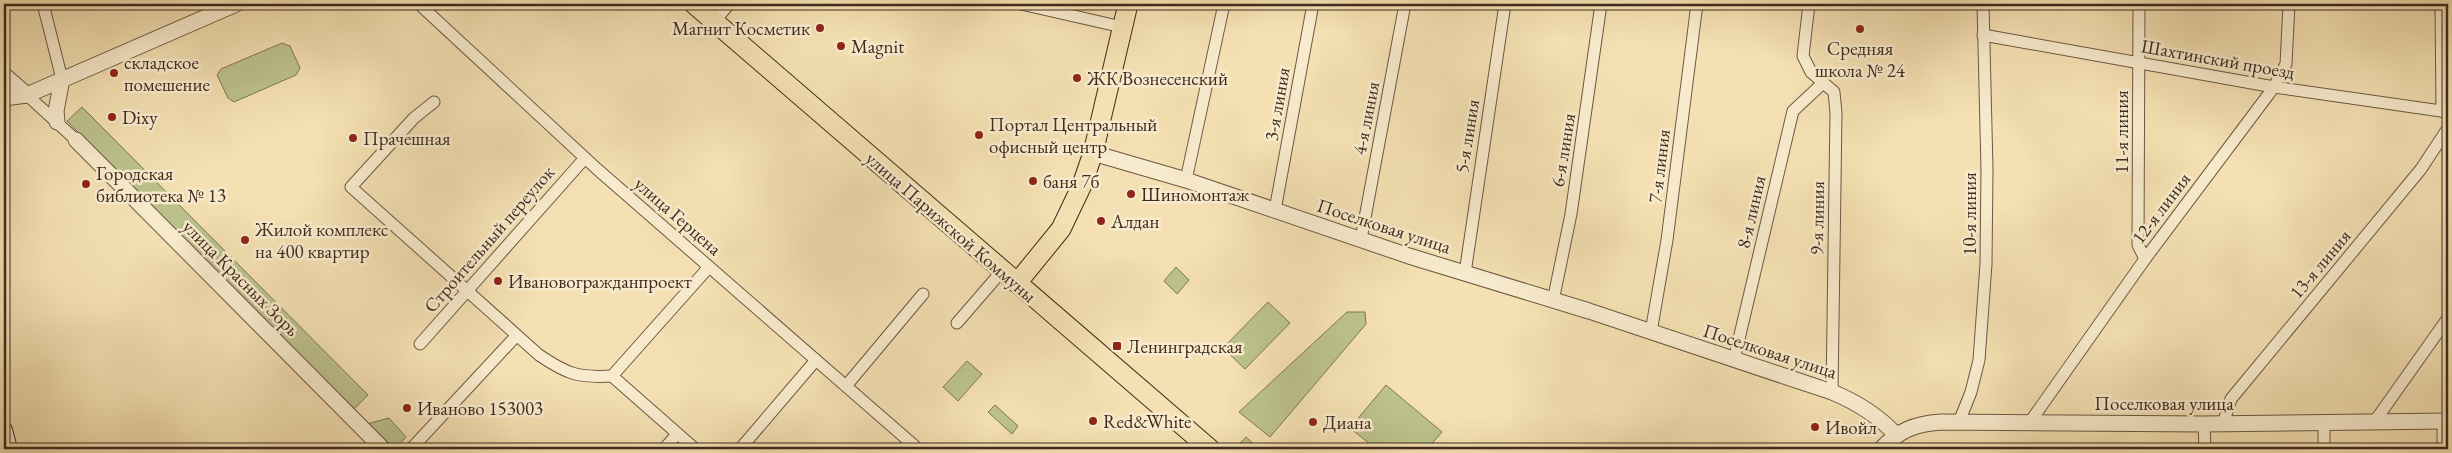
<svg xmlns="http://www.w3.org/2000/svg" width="2452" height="453" font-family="'EB Garamond',serif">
  <rect width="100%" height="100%" fill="#f4e0b2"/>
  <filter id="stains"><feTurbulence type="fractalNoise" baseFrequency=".004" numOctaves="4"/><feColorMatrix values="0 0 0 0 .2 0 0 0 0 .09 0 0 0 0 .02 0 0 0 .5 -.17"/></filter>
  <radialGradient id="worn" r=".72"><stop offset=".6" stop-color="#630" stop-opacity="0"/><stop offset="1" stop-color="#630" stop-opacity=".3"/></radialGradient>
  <g fill="#bcc28c" stroke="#7e7655">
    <polygon points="282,43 290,46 300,68 296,75 234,102 228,98 217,75 221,69"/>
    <polygon points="82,107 368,395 354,409 67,121"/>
    <polygon points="1176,267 1189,280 1177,294 1164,281"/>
    <polygon points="1268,302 1290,323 1245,369 1223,348"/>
    <polygon points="1347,312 1365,312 1366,324 1270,437 1239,412"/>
    <polygon points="967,361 982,374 958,401 943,387"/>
    <polygon points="1386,385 1442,432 1427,449 1376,449 1350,428"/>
    <polygon points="995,405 1018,426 1012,434 988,412"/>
    <polygon points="389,418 406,437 395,449 390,449 367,424"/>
    <polygon points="1246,437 1259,449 1235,449"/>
  </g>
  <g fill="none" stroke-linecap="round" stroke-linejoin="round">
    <g stroke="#6c5843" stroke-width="13">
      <g id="minor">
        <polyline points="43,4 62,79"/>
        <polyline points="419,4 597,169 918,449"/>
        <polyline points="1021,4 1122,27"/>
        <polyline points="1809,4 1803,56 1811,72 1834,92 1836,113 1832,392"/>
        <polyline points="2139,4 2138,245 2145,259"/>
        <polyline points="2441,4 2442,111"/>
        <polyline points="714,22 729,4"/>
        <polyline points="1983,35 2274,87 2448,112"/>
        <polyline points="27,95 76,140"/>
        <path d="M434,102L414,118L351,187L539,355C567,374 578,378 612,376L695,449"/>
        <polyline points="1186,180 1224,4"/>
        <polyline points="1275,210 1313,4"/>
        <polyline points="1361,239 1405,4"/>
        <polyline points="1465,273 1505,4"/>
        <polyline points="1553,301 1571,214 1601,4"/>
        <polyline points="957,323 1002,271"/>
        <polyline points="1651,332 1667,240 1697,4"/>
        <polyline points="420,344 585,158"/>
        <polyline points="1734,360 1793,111 1823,83"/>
        <polyline points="612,376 709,267"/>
        <polyline points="846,386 923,294"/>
        <polyline points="2324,421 2324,449"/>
        <polyline points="2375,421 2448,318"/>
        <polyline points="1959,422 1971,392 1979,360 1986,264 1987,170 1983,4"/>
        <polyline points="2030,422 2145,259 2274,87 2286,64 2289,4"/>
        <polyline points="2204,424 2205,449"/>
        <polyline points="2223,424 2231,399 2421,169 2448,128"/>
        <polyline points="411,449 516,336"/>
        <polyline points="664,449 677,434"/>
        <polyline points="740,449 816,360"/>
        <polyline points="2443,449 2443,421"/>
      </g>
    </g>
    <g stroke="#6c5843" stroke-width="17">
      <g id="tertiary">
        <polyline points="4,75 27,95"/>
        <polyline points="4,98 27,95 236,4"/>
        <polyline points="57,122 56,111 62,79"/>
        <polyline points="76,140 383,449"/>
        <path d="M1093,153L1186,180L1409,256L1589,311L1832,392C1856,402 1878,415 1896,435"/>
        <path d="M1881,449C1900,430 1914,424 1941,422L2204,424L2448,421"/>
      </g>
    </g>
    <g stroke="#3f2b1e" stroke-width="18">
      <polyline id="secondary" points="4,430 9,449"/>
    </g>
    <g stroke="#3f2b1e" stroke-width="21">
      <g id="primary">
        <polyline points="694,4 1210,449"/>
        <polyline points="1017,283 1061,229 1082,185 1093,153 1128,4"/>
      </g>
    </g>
    <use href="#minor" stroke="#f8ebcd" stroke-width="11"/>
    <use href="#tertiary" stroke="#f8ebcd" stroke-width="15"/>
    <use href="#secondary" stroke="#f8ebcd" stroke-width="16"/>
    <use href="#primary" stroke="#f4e0b2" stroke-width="19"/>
  </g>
  <g fill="#8f2418" stroke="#f8ebcd" stroke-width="2">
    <circle cx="820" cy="28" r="5"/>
    <circle cx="1860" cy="29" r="5"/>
    <circle cx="841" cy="46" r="5"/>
    <circle cx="114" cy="73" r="5"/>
    <circle cx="1077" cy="78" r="5"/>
    <circle cx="112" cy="117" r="5"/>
    <circle cx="979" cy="135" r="5"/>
    <circle cx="353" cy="138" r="5"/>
    <circle cx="1033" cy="181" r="5"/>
    <circle cx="86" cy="184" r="5"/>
    <circle cx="1131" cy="194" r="5"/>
    <circle cx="1101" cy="221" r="5"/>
    <circle cx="245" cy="240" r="5"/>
    <circle cx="498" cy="281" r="5"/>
    <rect x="1112" y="341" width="10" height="10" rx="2.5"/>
    <circle cx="407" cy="408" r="5"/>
    <circle cx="1093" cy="421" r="5"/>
    <circle cx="1313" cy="422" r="5"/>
    <circle cx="1815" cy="427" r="5"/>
  </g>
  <g text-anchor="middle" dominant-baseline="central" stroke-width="5" stroke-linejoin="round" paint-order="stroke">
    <g font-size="19" fill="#3f2b1e" stroke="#f8ebcd" text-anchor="start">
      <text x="810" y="28" text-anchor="end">Магнит Косметик</text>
      <text x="851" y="46">Magnit</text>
      <text x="1860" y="48" text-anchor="middle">Средняя<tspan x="1860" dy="22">школа № 24</tspan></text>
      <text x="124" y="62">складское<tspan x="124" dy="22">помешение</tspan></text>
      <text x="1087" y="78">ЖК Вознесенский</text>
      <text x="122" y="117">Dixy</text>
      <text x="989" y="124">Портал Центральный<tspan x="989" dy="22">офисный центр</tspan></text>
      <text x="363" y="138">Прачешная</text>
      <text x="96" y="173">Городская<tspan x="96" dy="22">библиотека № 13</tspan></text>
      <text x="1043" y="181">баня 7б</text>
      <text x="1141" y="194">Шиномонтаж</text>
      <text x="1111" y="221">Алдан</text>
      <text x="255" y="229">Жилой комплекс<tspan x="255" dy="22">на 400 квартир</tspan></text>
      <text x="508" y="281">Ивановогражданпроект</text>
      <text x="1127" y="346">Ленинградская</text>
      <text x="417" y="408">Иваново 153003</text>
      <text x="1103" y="421">Red&amp;White</text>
      <text x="1323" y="422">Диана</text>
      <text x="1825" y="427">Ивойл</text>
    </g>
    <g font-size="19" fill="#3f2b1e" stroke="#f8ebcd">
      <text transform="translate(2218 59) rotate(10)">Шахтинский проезд</text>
      <text transform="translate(1277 104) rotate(-80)">3-я линия</text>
      <text transform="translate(1366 118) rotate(-79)">4-я линия</text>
      <text transform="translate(2121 132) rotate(-90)">11-я линия</text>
      <text transform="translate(1467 136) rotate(-81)">5-я линия</text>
      <text transform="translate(1563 150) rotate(-81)">6-я линия</text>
      <text transform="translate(1659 166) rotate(-83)">7-я линия</text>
      <text transform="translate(2161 208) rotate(-53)">12-я линия</text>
      <text transform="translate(1751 212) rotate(-77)">8-я линия</text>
      <text transform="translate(1969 214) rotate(-90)">10-я линия</text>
      <text transform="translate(678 216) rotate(41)">улица Герцена</text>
      <text transform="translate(1817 218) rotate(-89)">9-я линия</text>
      <text transform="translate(1384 226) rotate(18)">Поселковая улица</text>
      <text transform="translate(951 227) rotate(41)">улица Парижской Коммуны</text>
      <text transform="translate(489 239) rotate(-49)">Строительный переулок</text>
      <text transform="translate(2320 264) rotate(-50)">13-я линия</text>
      <text transform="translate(241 278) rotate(45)">улица Красных Зорь</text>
      <text transform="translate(1770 351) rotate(18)">Поселковая улица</text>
      <text x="2164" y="403">Поселковая улица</text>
    </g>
  </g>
  <rect width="2452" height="453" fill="none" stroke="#f4e0b2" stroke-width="20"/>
  <rect x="5" y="5" width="2442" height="443" fill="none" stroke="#3f2b1e" stroke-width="2.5"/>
  <rect x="10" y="10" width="2432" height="433" fill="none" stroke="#3f2b1e"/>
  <rect width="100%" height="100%" filter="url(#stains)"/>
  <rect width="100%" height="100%" fill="url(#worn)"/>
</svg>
